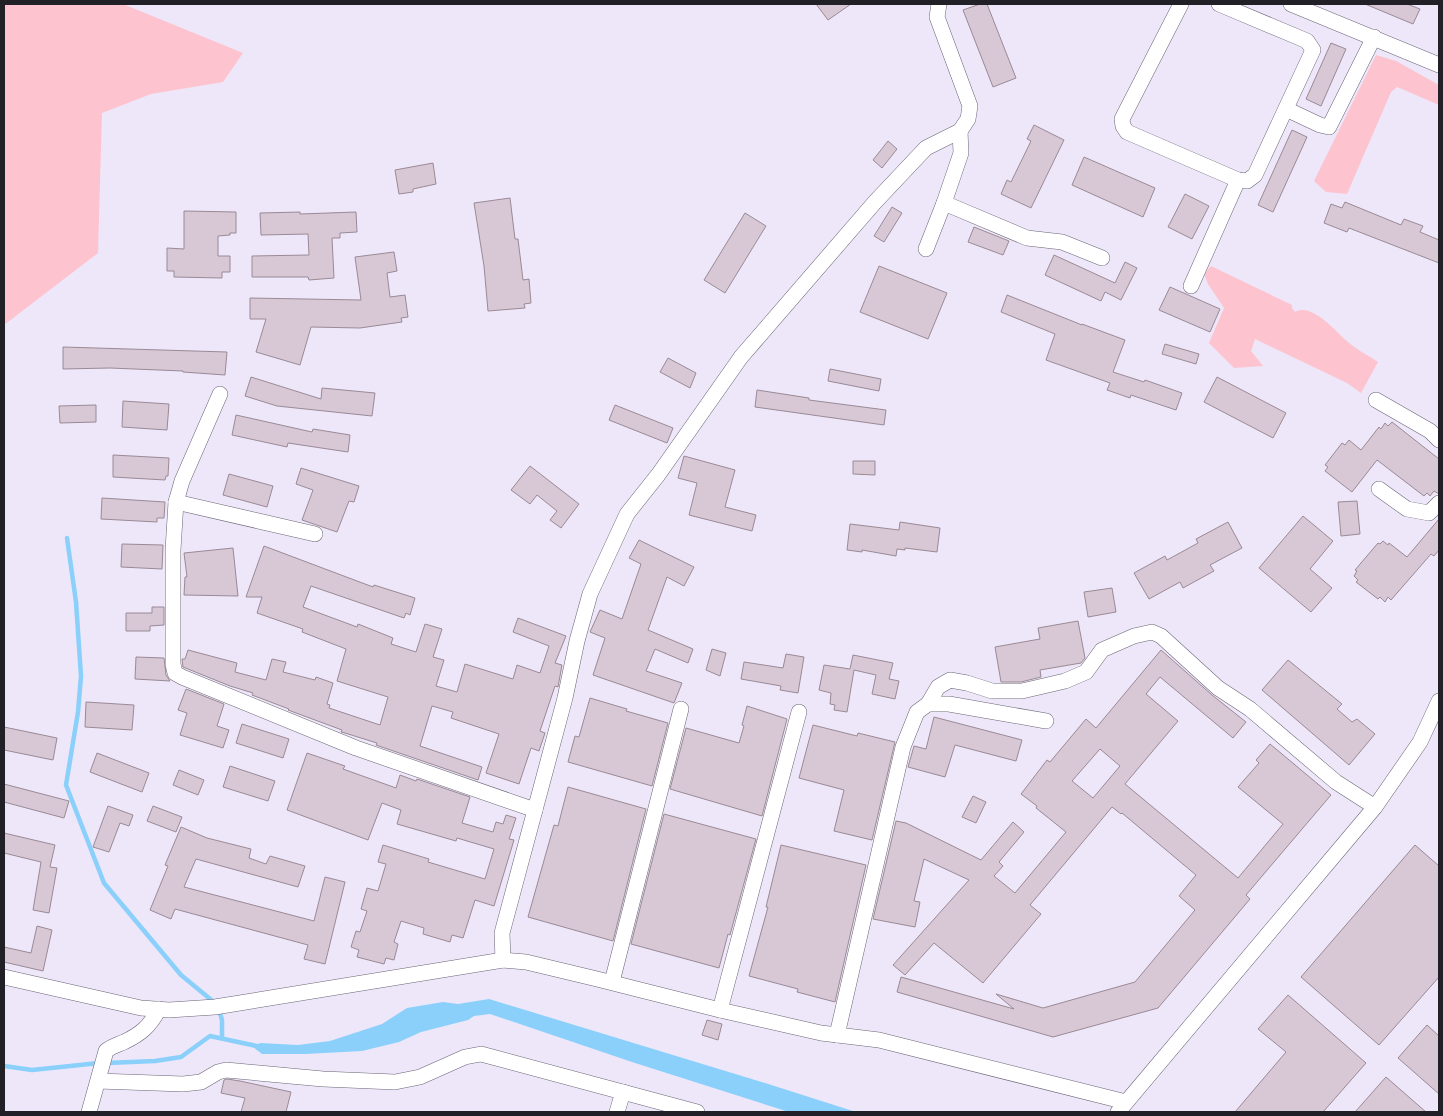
<svg xmlns="http://www.w3.org/2000/svg" width="1443" height="1116" font-family="Barlow,sans-serif">
  <rect width="100%" height="100%" fill="#ede7f9"/>
  <g fill="#fdc4d0">
    <polygon points="4,4 123,4 243,53 223,82 151,94 102,113 98,253 4,325"/>
    <polygon points="1376,55 1396,61 1439,85 1439,105 1397,87 1391,92 1347,194 1326,192 1314,181"/>
    <path d="M1211,266L1292,305V308L1295,312C1312,302 1336,332 1348,342C1357,350 1368,355 1378,362L1361,393L1347,383L1255,339L1251,351L1263,366L1234,368L1209,343L1224,308L1208,284L1204,274Z"/>
  </g>
  <polygon fill="#8ad0fb" points="489,999 765,1083 856,1112 789,1112 632,1062 490,1014 474,1016 468,1020 421,1032 399,1042 362,1051 306,1054 262,1054 253,1047 260,1043 298,1045 330,1041 382,1024 407,1008 443,1002 458,1004"/>
  <g fill="none" stroke-linecap="round" stroke-linejoin="round">
    <g stroke="#8ad0fb" stroke-width="4.5">
      <polyline points="67,538 76,602 81,676 78,712 66,785 104,883 181,975 215,1003"/>
      <polyline points="219,1010 222,1020 222,1038"/>
      <polyline points="107,1063 155,1061 181,1057 210,1036 261,1047"/>
      <polyline points="4,1066 32,1070 99,1063"/>
    </g>
  </g>
  <g fill="#d8c7d4" stroke="#9a8a96" fill-rule="evenodd">
    <polygon points="816,4 851,4 828,20"/>
    <polygon points="980,4 987,4 1016,78 993,87 963,10"/>
    <polygon points="1365,4 1407,4 1420,9 1413,24"/>
    <polygon points="1331,43 1346,49 1321,106 1306,99"/>
    <polygon points="1034,125 1064,140 1031,208 1001,194 1007,180 1011,182 1031,141 1027,139"/>
    <polygon points="1292,130 1307,137 1273,212 1258,205"/>
    <polygon points="888,141 897,149 882,168 873,160"/>
    <polygon points="1084,157 1155,188 1143,217 1072,185"/>
    <polygon points="433,163 436,184 413,189 413,192 399,194 395,170"/>
    <polygon points="1185,194 1209,206 1192,239 1168,227"/>
    <polygon points="510,198 515,239 518,239 523,280 529,279 531,303 524,304 525,308 488,311 484,266 474,203"/>
    <polygon points="1345,202 1401,225 1404,219 1423,226 1420,232 1439,240 1439,263 1349,228 1347,232 1324,223 1331,204 1342,208"/>
    <polygon points="892,207 902,213 884,242 874,236"/>
    <polygon points="184,211 236,212 236,233 230,233 230,235 218,236 218,256 230,256 230,272 222,272 222,278 174,277 174,271 167,271 167,248 184,249"/>
    <polygon points="300,212 300,214 356,212 357,232 340,233 340,238 332,238 334,278 309,280 308,277 252,277 252,256 309,255 308,234 261,235 260,213"/>
    <polygon points="745,213 766,226 725,293 704,280"/>
    <polygon points="974,227 1009,241 1003,255 968,242"/>
    <polygon points="394,252 397,271 387,273 390,297 405,295 408,317 401,318 402,322 360,328 311,327 300,365 256,352 266,319 250,319 250,298 361,300 355,257"/>
    <polygon points="1054,255 1115,283 1125,262 1137,268 1121,300 1105,292 1101,301 1045,275"/>
    <polygon points="879,266 947,293 928,339 860,312"/>
    <polygon points="1170,287 1220,309 1210,332 1159,310"/>
    <polygon points="1007,295 1082,325 1082,324 1125,340 1113,372 1144,382 1145,380 1182,393 1176,410 1131,395 1130,398 1107,390 1110,383 1046,360 1055,334 1001,312"/>
    <polygon points="1165,344 1199,354 1196,364 1162,354"/>
    <polygon points="63,347 227,352 225,375 183,372 183,371 110,368 63,369"/>
    <polygon points="668,358 696,373 690,388 660,372"/>
    <polygon points="830,369 881,379 879,391 828,381"/>
    <polygon points="251,377 321,399 322,388 375,393 372,416 277,406 245,396"/>
    <polygon points="1217,377 1286,413 1273,438 1204,402"/>
    <polygon points="757,390 809,398 809,400 886,410 884,425 755,407"/>
    <polygon points="123,401 169,404 167,430 122,427"/>
    <polygon points="96,405 96,422 60,423 59,406"/>
    <polygon points="615,405 673,428 667,443 609,420"/>
    <polygon points="236,415 312,432 313,429 350,435 348,452 288,443 287,447 232,435"/>
    <polygon points="1392,422 1439,459 1439,494 1434,491 1430,496 1427,493 1424,496 1377,460 1352,492 1325,471 1328,467 1325,465 1342,443 1345,445 1349,440 1361,450 1379,427 1381,429 1385,423 1388,426"/>
    <polygon points="113,455 169,458 168,476 166,476 165,480 113,477"/>
    <polygon points="684,456 735,470 725,507 756,515 752,531 689,515 697,483 678,478"/>
    <polygon points="853,461 875,461 875,475 853,474"/>
    <polygon points="530,466 579,504 561,528 550,520 557,511 537,495 530,504 511,490"/>
    <polygon points="301,468 359,486 354,502 349,501 337,532 302,520 313,490 296,484"/>
    <polygon points="229,474 273,486 267,507 223,495"/>
    <polygon points="102,498 165,502 164,518 157,518 157,522 101,519"/>
    <polygon points="1357,501 1360,534 1341,536 1338,502"/>
    <polygon points="1303,516 1333,541 1310,569 1332,588 1311,612 1259,568"/>
    <polygon points="1439,519 1439,550 1434,556 1431,554 1391,600 1388,597 1385,602 1380,597 1378,599 1356,582 1358,580 1354,576 1357,571 1355,570 1378,543 1380,544 1383,541 1388,545 1389,543 1407,557"/>
    <polygon points="900,522 940,528 937,552 905,548 905,550 897,549 896,556 862,550 862,552 847,550 850,524 899,530"/>
    <polygon points="1228,522 1242,548 1210,565 1214,571 1183,588 1180,582 1149,599 1134,573 1165,556 1167,560 1198,543 1196,539"/>
    <polygon points="639,540 694,567 684,586 667,577 648,630 693,649 688,663 655,649 646,671 682,683 674,703 593,675 605,638 590,632 600,610 622,619 641,564 629,558"/>
    <polygon points="122,544 163,545 162,569 121,567"/>
    <polygon points="264,546 373,587 374,585 415,598 410,615 406,613 404,618 311,586 303,607 357,627 358,624 393,638 391,644 416,652 425,624 442,629 433,657 444,660 436,686 457,692 465,664 513,679 517,665 540,673 549,646 513,632 518,618 566,636 555,663 562,665 558,687 555,686 540,731 545,733 539,751 531,748 519,784 486,773 499,734 451,718 453,712 432,706 420,746 482,767 478,780 376,745 377,743 345,733 341,732 342,730 288,710 289,709 252,695 253,693 230,686 183,667 182,659 185,659 188,650 237,663 235,672 266,680 272,659 286,662 283,672 315,680 316,677 333,683 327,704 330,705 329,708 380,725 388,697 337,681 346,649 302,632 303,629 257,613 262,597 246,597"/>
    <polygon points="233,548 238,596 184,595 185,577 187,577 184,553"/>
    <polygon points="1112,588 1116,612 1088,617 1084,592"/>
    <polygon points="152,607 164,607 164,625 150,626 150,631 126,631 126,613 152,613"/>
    <polygon points="1078,621 1085,658 1081,663 1040,670 1041,677 1021,682 1001,682 995,647 1040,639 1038,628"/>
    <polygon points="712,649 726,653 720,676 706,670"/>
    <path d="M1161,650L1212,695L1246,722L1233,738L1160,677L1146,694L1178,721L1125,784L1238,878L1283,824L1238,787L1259,763L1256,760L1270,744L1331,795L1246,895L1250,899L1158,1008L1053,1037L897,992L901,977L1014,1009L996,994L1043,1008L1135,982L1195,910L1179,896L1196,875L1122,813L1121,814L1112,807L1030,905L1041,914L983,983L934,943L905,975L893,965L969,880L924,859L914,901L920,902L915,927L873,919L896,821L906,823L981,860L1013,822L1024,832L999,862L1003,866L994,876L1015,893L1066,832L1036,808L1037,806L1021,794L1047,760L1050,762L1086,719L1096,728ZM1100,749L1120,766L1093,798L1072,781Z"/>
    <polygon points="786,654 804,657 798,693 780,690 781,686 741,679 744,662 783,668"/>
    <polygon points="853,655 893,663 889,679 899,681 895,699 872,694 876,675 854,670 847,712 834,710 835,705 830,704 831,693 819,690 824,665 850,669"/>
    <polygon points="136,657 164,658 166,675 170,681 135,679"/>
    <polygon points="1288,660 1342,704 1337,709 1352,722 1357,719 1375,734 1349,765 1262,690"/>
    <polygon points="186,689 224,704 217,726 229,730 223,748 180,735 187,713 178,710"/>
    <polygon points="590,698 627,709 626,711 668,723 652,786 568,762 575,736 579,737"/>
    <polygon points="86,702 134,705 132,730 85,727"/>
    <polygon points="747,706 787,719 762,816 670,789 686,728 739,743 744,726 742,725"/>
    <polygon points="934,717 1022,740 1016,761 955,745 945,777 908,767 914,746 926,749"/>
    <polygon points="242,724 289,739 283,758 236,743"/>
    <polygon points="813,725 857,736 858,733 895,742 872,840 834,831 844,790 799,778"/>
    <polygon points="4,727 57,738 53,760 4,750"/>
    <polygon points="97,753 149,773 142,792 90,772"/>
    <polygon points="307,753 345,766 343,769 396,788 400,775 416,781 417,779 470,797 462,823 493,832 496,822 503,824 506,815 516,818 509,839 514,840 494,906 475,900 463,938 452,935 450,942 423,934 424,928 401,921 394,942 398,944 394,960 386,958 384,964 357,957 359,950 351,947 356,931 360,932 367,911 361,909 367,888 378,891 386,864 378,862 383,845 429,859 428,862 485,879 494,849 457,838 456,841 397,824 401,810 382,803 368,840 287,810"/>
    <polygon points="230,766 275,781 268,801 223,787"/>
    <polygon points="179,770 204,780 198,795 173,785"/>
    <polygon points="4,784 69,801 64,818 4,802"/>
    <polygon points="568,787 646,809 613,941 528,917 554,825 558,826"/>
    <polygon points="973,796 986,802 976,823 962,817"/>
    <polygon points="108,806 133,815 129,826 120,823 109,852 93,847"/>
    <polygon points="153,806 182,817 176,832 147,821"/>
    <polygon points="664,814 756,839 730,935 728,934 719,968 631,944"/>
    <polygon points="181,827 207,838 251,849 249,858 266,864 270,856 305,866 298,887 196,859 184,887 314,921 325,877 345,882 325,964 304,959 308,945 175,909 171,919 150,910 168,866 165,865"/>
    <polygon points="4,833 55,845 50,867 57,868 49,913 33,910 41,862 4,853"/>
    <polygon points="781,845 866,865 835,1002 797,992 798,989 749,976 768,907 766,907"/>
    <polygon points="1415,845 1439,866 1439,977 1379,1045 1301,977"/>
    <polygon points="37,926 52,930 43,971 4,962 4,947 31,953"/>
    <polygon points="1288,995 1366,1063 1323,1112 1235,1112 1286,1052 1258,1029"/>
    <polygon points="707,1020 722,1024 718,1040 702,1035"/>
    <polygon points="1427,1025 1439,1036 1439,1094 1398,1058"/>
    <polygon points="1386,1077 1426,1112 1355,1112"/>
    <polygon points="227,1079 240,1081 291,1092 286,1112 241,1112 245,1098 221,1093 224,1080"/>
  </g>
  <g fill="none" stroke-linecap="round" stroke-linejoin="round">
    <g stroke="#6a6575" stroke-width="16">
      <g id="minor">
        <polyline points="1181,4 1122,119 1123,126 1127,132 1238,180 1247,181 1255,175 1313,50 1307,41 1219,4"/>
        <polyline points="1291,4 1439,65"/>
        <polyline points="1286,109 1320,125 1329,127 1374,37"/>
        <polyline points="960,131 961,153 944,203 1027,238 1062,242 1102,258"/>
        <polyline points="926,249 944,203"/>
        <polyline points="1191,286 1238,180"/>
        <polyline points="220,394 182,481 176,502 173,550 173,664 175,673 182,677 356,748 535,810"/>
        <polyline points="1376,400 1430,431 1439,440"/>
        <polyline points="1379,489 1407,509 1429,513 1439,503"/>
        <polyline points="176,502 315,534"/>
        <polyline points="928,704 938,687 950,680 967,683 992,691 1022,691 1065,681 1086,672 1102,650 1134,636 1152,632 1161,636 1218,688 1250,709 1336,782 1375,807"/>
        <polyline points="503,960 502,933 565,698 577,641 590,594 627,514 658,475 741,357 875,202 926,148 960,131 968,119 970,106 937,17 939,4"/>
        <polyline points="4,977 141,1008 169,1010 215,1007 503,960 526,962 597,979 720,1010 821,1033 879,1040 1126,1102"/>
        <polyline points="612,982 681,709"/>
        <polyline points="720,1010 799,712"/>
        <polyline points="837,1035 903,747 917,712 928,704 949,704 1046,721"/>
        <polyline points="98,1081 183,1084 201,1082 218,1072 226,1070 323,1079 395,1082 420,1077 465,1057 481,1054 697,1112"/>
        <path d="M89,1112L106,1051C112,1046 117,1045 124,1042C141,1034 150,1026 159,1009"/>
        <polyline points="617,1112 623,1092"/>
        <polyline points="1118,1112 1375,807 1420,742 1439,701"/>
      </g>
    </g>
    <use href="#minor" stroke="#fff" stroke-width="15"/>
  </g>
  <rect width="1443" height="1116" fill="none" stroke="#222027" stroke-width="10"/>
</svg>
